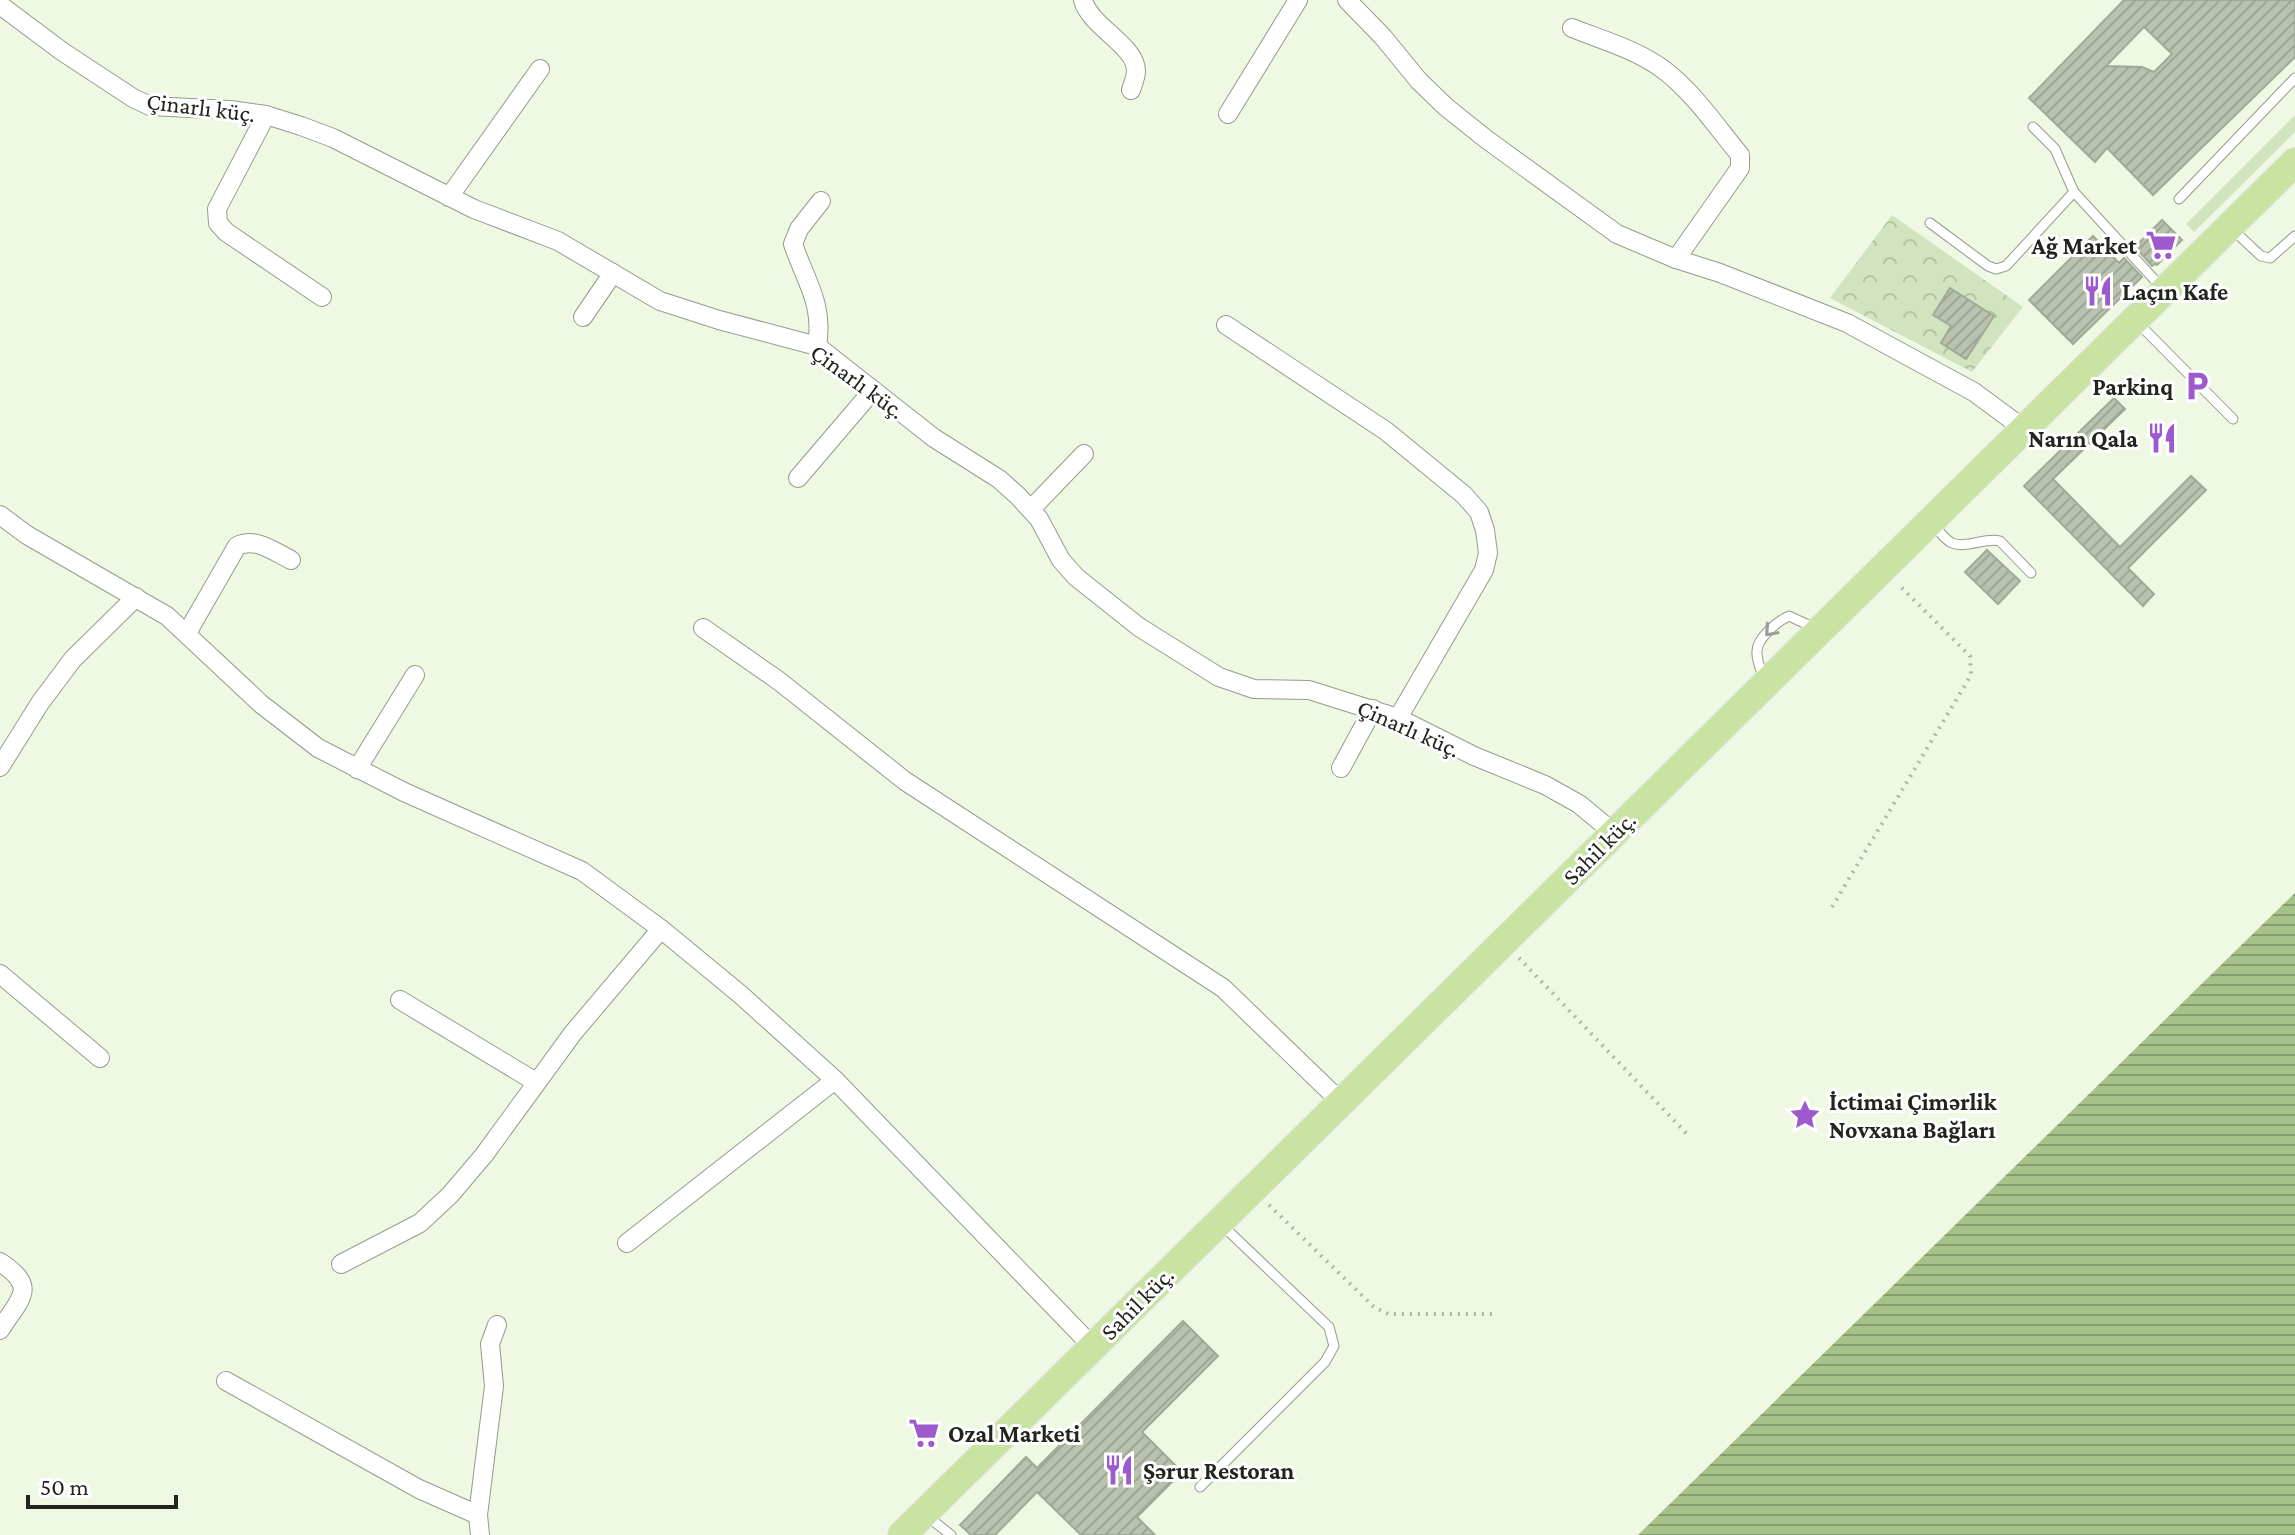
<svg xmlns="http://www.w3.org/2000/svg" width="2295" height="1535" font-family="'Crimson Pro',serif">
  <defs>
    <pattern id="park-crowns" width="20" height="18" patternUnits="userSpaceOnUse" patternTransform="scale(2)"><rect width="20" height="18" fill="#d2e3c0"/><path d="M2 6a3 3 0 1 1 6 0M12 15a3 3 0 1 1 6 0" fill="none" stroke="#b4c3a5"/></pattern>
    <pattern id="water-rules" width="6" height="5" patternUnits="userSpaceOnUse" patternTransform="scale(2)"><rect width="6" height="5" fill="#a7c289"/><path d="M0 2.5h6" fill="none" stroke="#889d6f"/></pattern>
    <pattern id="building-hatch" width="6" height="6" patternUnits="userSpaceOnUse" patternTransform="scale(2)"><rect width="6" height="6" fill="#b8c2ae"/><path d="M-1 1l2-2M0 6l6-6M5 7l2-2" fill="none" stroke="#9ea795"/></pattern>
  </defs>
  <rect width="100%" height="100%" fill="#eef8e3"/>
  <polygon fill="#d2e3c0" points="2295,115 2295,132 2194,232 2186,224"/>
  <polygon fill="url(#park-crowns)" points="1892,215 2023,307 1972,372 1830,298"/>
  <polygon fill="url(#water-rules)" points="2295,893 2295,1535 1638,1535 2267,920"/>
  <g fill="url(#building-hatch)" stroke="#a1aa97" stroke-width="2" fill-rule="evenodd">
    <path d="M2124,0H2295V57L2153,195L2107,148L2095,162L2029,98ZM2144,27L2172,54L2154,72L2142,67L2106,66Z"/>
    <polygon points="2162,220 2182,240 2157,265 2155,264 2152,266 2135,247"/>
    <polygon points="2093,236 2119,263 2124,258 2142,277 2073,344 2029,300"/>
    <polygon points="1950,288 1994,316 1966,359 1941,343 1951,326 1933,315"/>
    <polygon points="2114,398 2125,409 2053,479 2120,547 2191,476 2206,490 2128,568 2154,594 2143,606 2024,486"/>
    <polygon points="1987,550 2020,581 1998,604 1965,572"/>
    <polygon points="1183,1321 1218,1356 1142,1432 1182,1472 1137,1517 1155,1535 1081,1535 1037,1492 995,1535 971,1535 960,1525 1026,1457 1037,1468"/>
  </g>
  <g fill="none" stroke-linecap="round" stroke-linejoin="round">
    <g stroke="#949d8a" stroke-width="11">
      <g id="lane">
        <polyline points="2033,127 2055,149 2074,192"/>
        <polyline points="2179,199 2295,78"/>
        <polyline points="1930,223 1988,266 1996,269 2006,266 2074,192 2162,288"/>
        <polyline points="2232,229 2261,256 2270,258 2295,236"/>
        <polyline points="2137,322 2233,419"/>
        <path d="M1933,524C1938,530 1945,540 1952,543C1967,549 1985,537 2000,541L2031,573"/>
        <path d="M1764,679C1761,670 1756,660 1757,651C1757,638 1778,621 1789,616L1817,629"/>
        <polyline points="1200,1487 1325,1362 1334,1346 1329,1327 1222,1225"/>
        <polyline points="927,1516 951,1535"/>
      </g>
    </g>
    <g stroke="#949d8a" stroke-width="20">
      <g id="street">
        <path d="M1083,0C1090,27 1136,45 1136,71C1136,77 1133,84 1131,90"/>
        <polyline points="1347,0 1383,37 1419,81 1446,107 1486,139 1617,234 1676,259 1720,273 1847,323 1974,392 2024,429"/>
        <polyline points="0,5 63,52 133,98 150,106 230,110 266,115 301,126 333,138 474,209 558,241 660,301 719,320 817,346 934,438 999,479 1018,496 1039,519 1061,560 1076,577 1139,627 1219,677 1254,689 1309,690 1398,718 1474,756 1545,785 1579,804 1614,833"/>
        <path d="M1572,28C1602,40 1638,50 1664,70C1694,93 1716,126 1740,155V168L1676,259"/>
        <polyline points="1228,114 1298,0"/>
        <polyline points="266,115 217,209 218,223 226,232 322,297"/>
        <polyline points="449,197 540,69"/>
        <polyline points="583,317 613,273"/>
        <polyline points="1226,325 1386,431 1464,495 1479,512 1485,530 1488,553 1484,570 1398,718"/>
        <path d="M817,346C824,304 806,282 793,244L799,229L821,201"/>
        <polyline points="798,478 873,390"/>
        <polyline points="1031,509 1084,454"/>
        <polyline points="0,515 27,535 167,616 261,704 318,748 404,792 582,871 661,929 741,995 835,1080 1093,1347"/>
        <polyline points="703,628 779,681 905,781 1223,988 1341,1102"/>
        <path d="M187,633L237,546C256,537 273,551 291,560"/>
        <polyline points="0,767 40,703 73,659 136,597"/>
        <polyline points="1341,768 1373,709"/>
        <polyline points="357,769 415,675"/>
        <polyline points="0,974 100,1058"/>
        <polyline points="400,1000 536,1082"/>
        <polyline points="627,1243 835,1080"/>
        <path d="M0,1262C39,1288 20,1298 0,1330"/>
        <polyline points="341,1264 420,1223 450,1195 484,1155 573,1033 661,929"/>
        <polyline points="226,1381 419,1489 478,1515"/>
        <polyline points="480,1535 478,1515 494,1386 490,1344 497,1325"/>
      </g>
    </g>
    <g stroke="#e4e5e4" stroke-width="30">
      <polyline id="primary" points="902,1535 2295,162"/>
    </g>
    <g stroke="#aeb6a6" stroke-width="4" stroke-dasharray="2 6" stroke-linecap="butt">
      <polyline points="1832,907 1971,675 1970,656 1899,585"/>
      <polyline points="1519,958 1687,1134"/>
      <polyline points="1269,1205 1374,1307 1388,1314 1492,1314"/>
    </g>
    <use href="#lane" stroke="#fff" stroke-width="9"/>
    <use href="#street" stroke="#fff" stroke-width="18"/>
    <use href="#primary" stroke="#c8e3a2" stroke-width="28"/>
  </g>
  <defs><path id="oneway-chevron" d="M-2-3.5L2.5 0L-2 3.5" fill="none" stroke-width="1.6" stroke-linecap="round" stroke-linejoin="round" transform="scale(2)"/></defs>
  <use stroke="#9b9d9a" href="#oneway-chevron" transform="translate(1770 631) rotate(132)"/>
  <defs>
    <g id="supermarket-bare" transform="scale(2.4)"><path d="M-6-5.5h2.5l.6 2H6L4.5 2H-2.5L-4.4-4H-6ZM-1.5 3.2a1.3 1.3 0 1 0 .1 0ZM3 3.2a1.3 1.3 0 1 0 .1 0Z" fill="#9d59ce" stroke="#fff" stroke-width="2.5" paint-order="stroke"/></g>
    <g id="restaurant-bare" transform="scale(2.4)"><path d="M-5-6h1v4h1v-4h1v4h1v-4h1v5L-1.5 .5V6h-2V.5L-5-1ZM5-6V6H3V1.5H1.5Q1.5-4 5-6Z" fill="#9d59ce" stroke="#fff" stroke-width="2.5" paint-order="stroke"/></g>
    <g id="parking-bare" transform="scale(2.4)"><path d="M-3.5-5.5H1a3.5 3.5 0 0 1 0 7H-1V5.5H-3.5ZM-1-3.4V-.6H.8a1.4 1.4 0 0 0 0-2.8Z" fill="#9d59ce" stroke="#fff" stroke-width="2.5" paint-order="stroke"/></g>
    <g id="sight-bare" transform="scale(2.4)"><path d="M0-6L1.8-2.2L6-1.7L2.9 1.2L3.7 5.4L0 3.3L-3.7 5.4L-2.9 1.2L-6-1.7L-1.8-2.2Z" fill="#9d59ce" stroke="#fff" stroke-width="2.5" paint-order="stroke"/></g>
  </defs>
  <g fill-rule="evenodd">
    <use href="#supermarket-bare" x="2161" y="245"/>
    <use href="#restaurant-bare" x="2098" y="291"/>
    <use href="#parking-bare" x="2197" y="386"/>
    <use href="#restaurant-bare" x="2162" y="438"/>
    <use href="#sight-bare" x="1805" y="1115"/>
    <use href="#supermarket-bare" x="924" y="1433"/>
    <use href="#restaurant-bare" x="1119" y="1470"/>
  </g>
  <g text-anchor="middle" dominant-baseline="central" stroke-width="6" stroke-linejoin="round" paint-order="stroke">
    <g font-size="24" fill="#21251e" stroke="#fff">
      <text transform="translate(201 107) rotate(7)">Çinarlı küç.</text>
      <text transform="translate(858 381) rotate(36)">Çinarlı küç.</text>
      <text transform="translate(1409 728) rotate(24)">Çinarlı küç.</text>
      <text transform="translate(1599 848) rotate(-45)">Sahil küç.</text>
      <text transform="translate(1137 1303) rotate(-45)">Sahil küç.</text>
    </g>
    <g font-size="24" font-weight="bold" fill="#21251e" stroke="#fff" text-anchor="start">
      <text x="2137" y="245" text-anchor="end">Ağ Market</text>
      <text x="2122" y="291">Laçın Kafe</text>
      <text x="2173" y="386" text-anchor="end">Parkinq</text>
      <text x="2138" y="438" text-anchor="end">Narın Qala</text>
      <text x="1829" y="1101">İctimai Çimərlik<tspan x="1829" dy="28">Novxana Bağları</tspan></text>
      <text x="948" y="1433">Ozal Marketi</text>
      <text x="1143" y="1470">Şərur Restoran</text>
    </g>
  </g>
  <path d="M28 1495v12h148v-12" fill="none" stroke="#21251e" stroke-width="4"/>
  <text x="40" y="1495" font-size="24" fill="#21251e" stroke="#ffffff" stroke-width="6" paint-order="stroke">50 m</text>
</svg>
